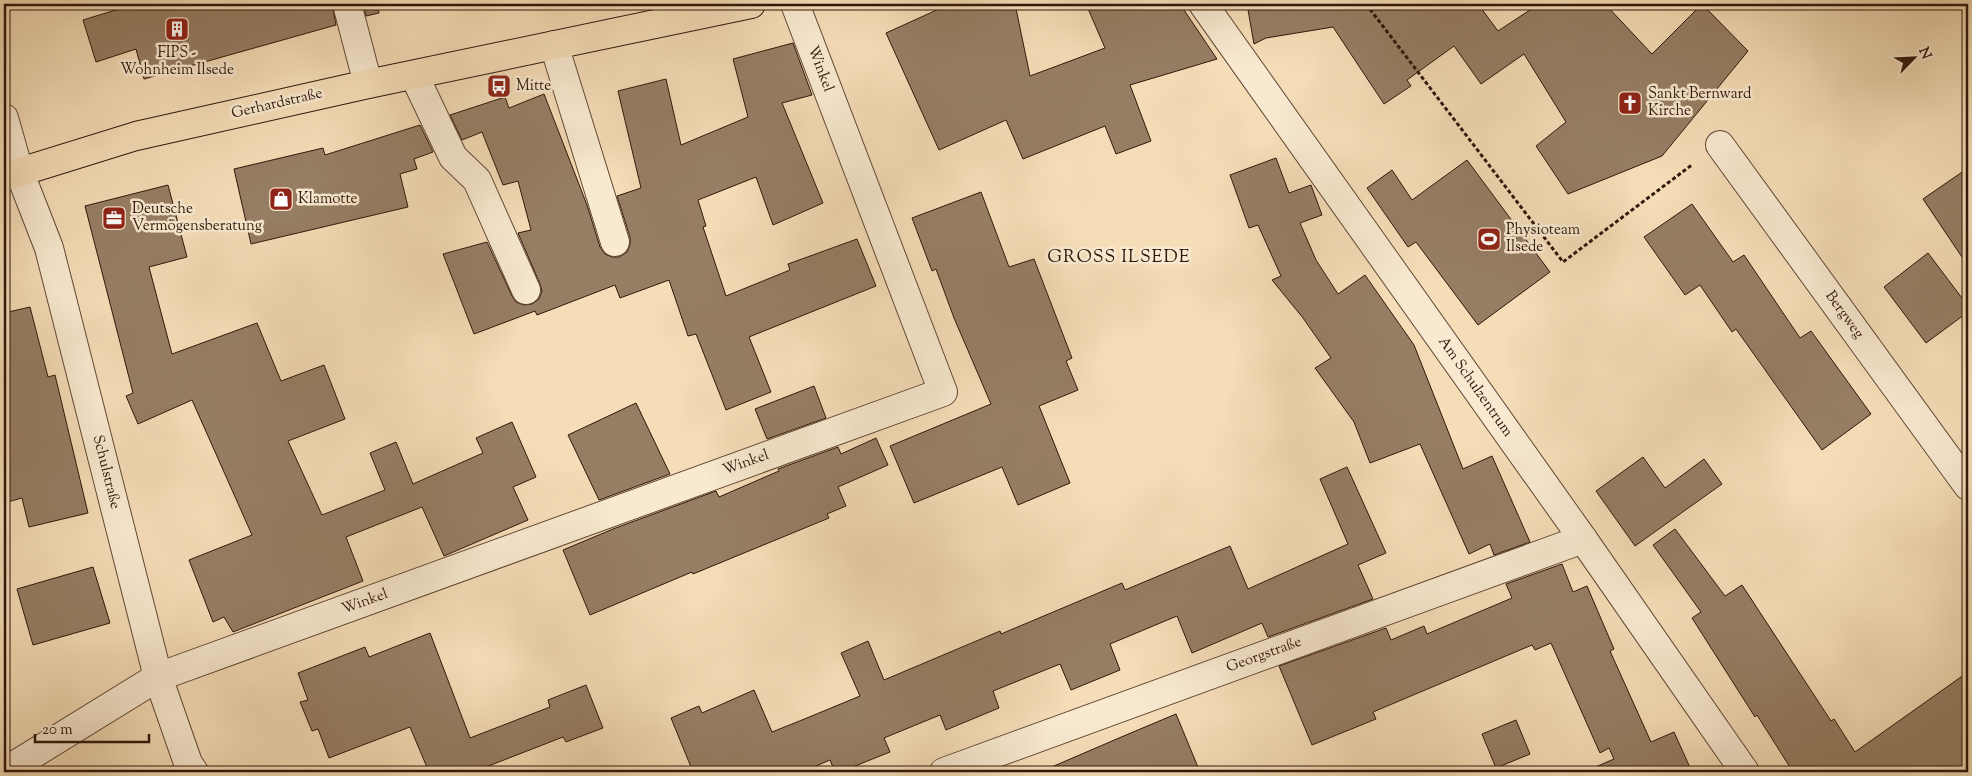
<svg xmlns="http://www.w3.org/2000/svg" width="1972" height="776" font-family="'Sorts Mill Goudy',serif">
  <rect width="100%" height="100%" fill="#f5ddb7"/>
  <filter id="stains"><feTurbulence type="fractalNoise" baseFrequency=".004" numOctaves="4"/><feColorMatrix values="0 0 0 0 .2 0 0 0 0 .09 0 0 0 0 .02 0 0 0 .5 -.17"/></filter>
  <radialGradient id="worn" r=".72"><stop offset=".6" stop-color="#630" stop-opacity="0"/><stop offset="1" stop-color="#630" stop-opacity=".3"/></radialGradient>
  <g fill="#967e64" stroke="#30170b">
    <polygon points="135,4 332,4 336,25 144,79 136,49 96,62 83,20"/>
    <polygon points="363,4 378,4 379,13 366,16"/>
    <polygon points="950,4 1015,4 1030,76 1105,48 1086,4 1180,4 1217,59 1130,85 1151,141 1116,154 1105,126 1023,159 1006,120 939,150 886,33"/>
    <polygon points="1247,4 1478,4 1498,31 1539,4 1605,4 1652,54 1702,4 1748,51 1662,156 1568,194 1536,146 1566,122 1524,54 1481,84 1454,46 1407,80 1411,86 1384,104 1333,27 1266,38 1254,44"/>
    <polygon points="793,43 812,95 782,103 823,203 773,225 756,177 698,200 706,226 703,227 726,296 790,270 788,264 857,239 876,286 749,337 771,392 726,410 696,334 688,336 669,280 620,298 615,285 537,315 535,311 474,334 443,254 487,242 512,296 516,302 524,305 532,304 539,299 542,291 540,284 518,233 531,230 518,181 503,185 482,132 462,140 450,115 505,97 509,108 544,94 587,205 600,247 605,254 612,257 619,257 627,252 630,245 630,237 617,196 641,188 618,91 666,79 681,145 748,117 733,59"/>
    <polygon points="420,125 433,152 414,159 417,169 400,174 408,207 251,244 234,169 323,148 325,155"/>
    <polygon points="1276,158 1289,193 1311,185 1322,215 1300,223 1316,260 1338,294 1365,275 1414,345 1463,469 1492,456 1530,542 1494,555 1490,544 1469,554 1420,444 1370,463 1354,422 1315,368 1331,358 1303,318 1272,280 1281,276 1258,225 1249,228 1230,175"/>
    <polygon points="1467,160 1550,272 1478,325 1416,242 1408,247 1367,188 1392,170 1412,200"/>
    <polygon points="1968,168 1968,266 1923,199"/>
    <polygon points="168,185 187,257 149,267 172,354 257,323 281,381 324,365 345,419 288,441 322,515 385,490 370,453 396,442 413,484 483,453 476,438 512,422 536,477 513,487 528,520 444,556 422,507 346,537 363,581 233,632 224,617 213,622 189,560 252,535 192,400 138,424 126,396 133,393 85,206"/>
    <polygon points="981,192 1009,267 1034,259 1072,358 1066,361 1078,390 1039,406 1070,483 1018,505 1002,467 914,503 890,446 991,404 954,318 936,269 932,271 912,218"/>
    <polygon points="1692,204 1733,262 1744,255 1800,338 1811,331 1871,414 1822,450 1736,329 1732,332 1700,285 1685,295 1644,237"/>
    <polygon points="1928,253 1968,306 1968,312 1926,343 1884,287"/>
    <polygon points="30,307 48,377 55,375 88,513 29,527 22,498 4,503 4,313"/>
    <polygon points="814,386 826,418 767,439 755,409"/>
    <polygon points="636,403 670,474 599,500 568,435"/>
    <polygon points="876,438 888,465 838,487 846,506 827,514 829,518 693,574 692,572 590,615 563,550 613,529 716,491 719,497 779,471 778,469 838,447 841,454"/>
    <polygon points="1643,457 1665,488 1704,459 1722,484 1635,546 1596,491"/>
    <polygon points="1347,467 1386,553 1358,565 1373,599 1268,637 1262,623 1192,653 1177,616 1110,644 1120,670 1071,690 1060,664 993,691 999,708 946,730 940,715 884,738 890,752 840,772 835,772 830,760 802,772 693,772 671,718 699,706 702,713 754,690 772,732 802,720 860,696 841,653 868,641 884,680 1000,631 1001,634 1122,583 1125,590 1230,546 1248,589 1348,544 1320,479"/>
    <polygon points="1675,529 1725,596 1742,585 1831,721 1834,719 1855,752 1968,672 1968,772 1793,772 1757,715 1755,717 1692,618 1701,612 1653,545"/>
    <polygon points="1562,564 1573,592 1587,586 1614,649 1610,651 1651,742 1674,732 1692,772 1584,772 1614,759 1609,748 1600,753 1551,643 1535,650 1532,645 1373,712 1376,719 1312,745 1279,666 1386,628 1391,640 1424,626 1427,634 1512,598 1506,584"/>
    <polygon points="93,567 110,623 33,645 17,589"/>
    <polygon points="430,633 470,738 550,707 548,700 586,685 603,728 566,742 563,737 473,772 429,772 410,727 329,758 318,729 312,731 300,702 308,700 298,673 365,647 369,657"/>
    <polygon points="1176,714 1200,772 1040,772 1126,735"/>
    <polygon points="1516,720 1530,754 1496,768 1482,734"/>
  </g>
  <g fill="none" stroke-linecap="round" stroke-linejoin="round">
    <g stroke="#614836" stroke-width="30">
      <g id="minor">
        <polyline points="347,4 368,84"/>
        <polyline points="1203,4 1583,539 1745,772"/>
        <polyline points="554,45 615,242"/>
        <polyline points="414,75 453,157 477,180 526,290"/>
        <polyline points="4,118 19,171 49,248 158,677 188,763 194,772"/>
        <polyline points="1720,145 1968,486"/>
        <polyline points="4,772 158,677 943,392 795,4"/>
        <polyline points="944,772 1583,539"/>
      </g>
    </g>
    <g stroke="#30170b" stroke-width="30">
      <polyline id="major" points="4,177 136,136 368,84 751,4"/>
    </g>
    <polyline stroke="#30170b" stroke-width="3" stroke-dasharray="4 2.5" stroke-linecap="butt" points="1366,4 1563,262 1693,164"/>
    <use href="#minor" stroke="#f8e9d0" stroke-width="28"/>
    <use href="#major" stroke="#f5ddb7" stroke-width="28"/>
  </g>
  <defs>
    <g id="building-square" transform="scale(1.25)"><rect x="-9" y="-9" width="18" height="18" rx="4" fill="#8f2418" stroke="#f8e9d0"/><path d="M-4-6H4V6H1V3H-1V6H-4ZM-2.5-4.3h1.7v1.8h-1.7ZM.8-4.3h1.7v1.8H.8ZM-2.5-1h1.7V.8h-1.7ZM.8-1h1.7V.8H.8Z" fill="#fff"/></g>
    <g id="bus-square" transform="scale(1.25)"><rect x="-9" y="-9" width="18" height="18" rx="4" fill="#8f2418" stroke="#f8e9d0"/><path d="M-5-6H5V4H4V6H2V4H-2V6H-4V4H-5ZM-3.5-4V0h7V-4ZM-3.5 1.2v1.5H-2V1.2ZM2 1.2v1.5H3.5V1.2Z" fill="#fff"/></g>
    <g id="church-square" transform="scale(1.25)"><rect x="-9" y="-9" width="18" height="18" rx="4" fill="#8f2418" stroke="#f8e9d0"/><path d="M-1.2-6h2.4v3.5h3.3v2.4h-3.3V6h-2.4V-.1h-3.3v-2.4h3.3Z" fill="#fff"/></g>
    <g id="shop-square" transform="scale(1.25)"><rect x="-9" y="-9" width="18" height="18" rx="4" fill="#8f2418" stroke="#f8e9d0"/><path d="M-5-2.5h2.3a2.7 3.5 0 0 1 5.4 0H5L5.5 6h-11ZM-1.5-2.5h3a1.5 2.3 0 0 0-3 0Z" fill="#fff"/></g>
    <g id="office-square" transform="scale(1.25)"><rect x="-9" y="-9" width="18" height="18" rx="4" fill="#8f2418" stroke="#f8e9d0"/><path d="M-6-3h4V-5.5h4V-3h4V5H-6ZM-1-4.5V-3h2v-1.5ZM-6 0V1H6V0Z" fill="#fff"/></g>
    <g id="stadium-square" transform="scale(1.25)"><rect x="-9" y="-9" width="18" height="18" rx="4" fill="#8f2418" stroke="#f8e9d0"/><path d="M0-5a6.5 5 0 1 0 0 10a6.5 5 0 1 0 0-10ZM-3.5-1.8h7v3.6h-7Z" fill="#fff"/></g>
  </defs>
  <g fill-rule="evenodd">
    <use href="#building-square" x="177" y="29"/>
    <use href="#bus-square" x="499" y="86"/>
    <use href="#church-square" x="1630" y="103"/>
    <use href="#shop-square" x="281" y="199"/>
    <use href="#office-square" x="114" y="218"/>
    <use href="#stadium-square" x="1489" y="239"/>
  </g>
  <g text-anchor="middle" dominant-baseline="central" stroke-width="5" stroke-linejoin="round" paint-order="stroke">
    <g font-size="15" fill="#30170b" stroke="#f8e9d0" text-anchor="start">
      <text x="177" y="53" text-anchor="middle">FIPS -<tspan x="177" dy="17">Wohnheim Ilsede</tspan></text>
      <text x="516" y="86">Mitte</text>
      <text x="1648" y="94">Sankt Bernward<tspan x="1648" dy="17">Kirche</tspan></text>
      <text x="298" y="199">Klamotte</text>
      <text x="132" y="209">Deutsche<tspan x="132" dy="17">Vermögensberatung</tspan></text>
      <text x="1506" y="230">Physioteam<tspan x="1506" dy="17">Ilsede</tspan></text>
    </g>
    <g font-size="15" fill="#30170b" stroke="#f8e9d0">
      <text transform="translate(820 69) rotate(69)">Winkel</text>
      <text transform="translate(277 104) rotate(-13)">Gerhardstraße</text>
      <text transform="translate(1844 315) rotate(54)">Bergweg</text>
      <text transform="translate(1475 387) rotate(55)">Am Schulzentrum</text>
      <text transform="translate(746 463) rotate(-20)">Winkel</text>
      <text transform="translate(106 472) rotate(76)">Schulstraße</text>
      <text transform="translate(365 602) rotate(-20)">Winkel</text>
      <text transform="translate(1264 655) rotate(-20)">Georgstraße</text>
    </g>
    <g font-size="18" letter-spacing="1" fill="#30170b" stroke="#f8e9d0">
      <text x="1119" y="258">GROSS ILSEDE</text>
    </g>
  </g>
  <rect width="1972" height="776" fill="none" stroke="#f5ddb7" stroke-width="20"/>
  <rect x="5" y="5" width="1962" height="766" fill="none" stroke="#30170b" stroke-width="2.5"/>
  <rect x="10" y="10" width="1952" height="756" fill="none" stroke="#30170b"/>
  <g transform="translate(1914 58) rotate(66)" stroke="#f8e9d0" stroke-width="4" paint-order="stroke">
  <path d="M0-4L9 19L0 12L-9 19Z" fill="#30170b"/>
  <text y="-8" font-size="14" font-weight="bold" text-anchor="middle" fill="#30170b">N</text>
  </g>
  <path d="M35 734v8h114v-8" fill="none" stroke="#30170b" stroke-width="2.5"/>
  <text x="42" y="734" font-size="15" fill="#30170b" stroke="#f8e9d0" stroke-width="4" paint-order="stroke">20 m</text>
  <rect width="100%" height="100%" filter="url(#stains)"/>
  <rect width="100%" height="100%" fill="url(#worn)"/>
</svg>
